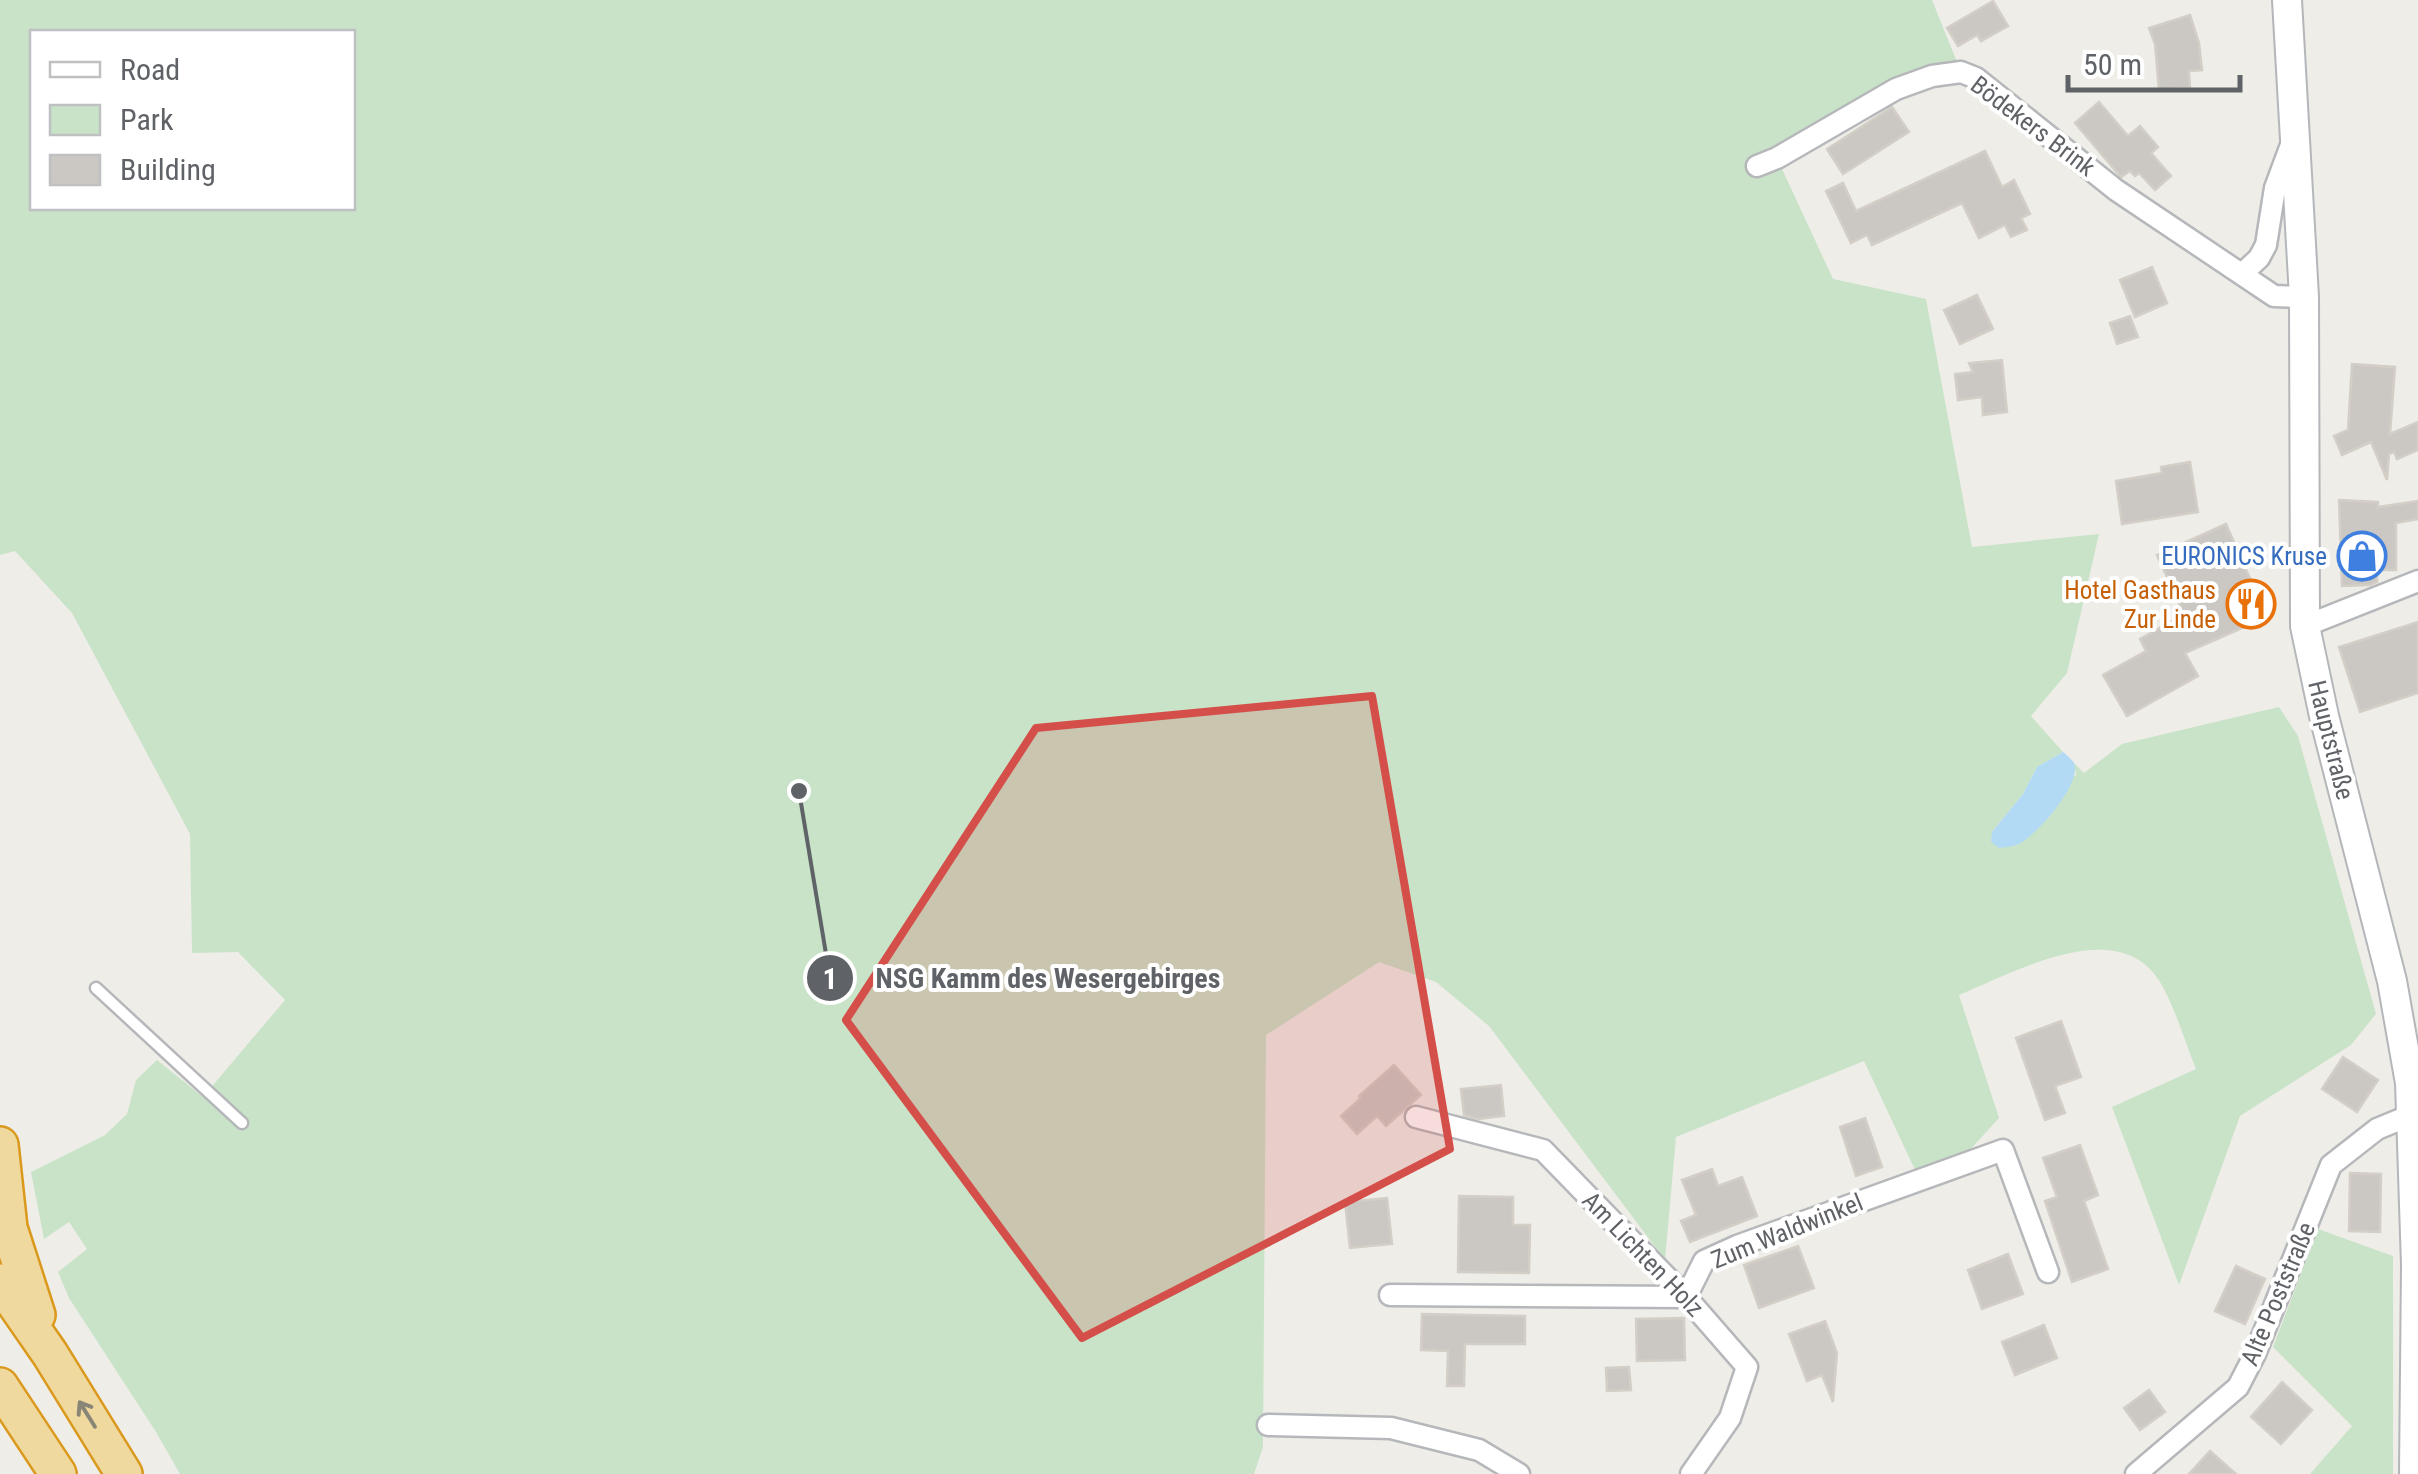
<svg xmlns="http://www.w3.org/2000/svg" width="2418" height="1474" font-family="'Roboto Condensed',sans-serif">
  <rect width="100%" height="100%" fill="#efede8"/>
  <g fill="#c9e3c8" fill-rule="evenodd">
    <path d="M0,0H1932L1961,72L1921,70L1777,158L1833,279L1926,299L1972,547L2099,534L2067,673L2031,716L2063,752L2037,767L2023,794L1992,832L2076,775L2074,763L2084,773L2122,744L2279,707L2298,736L2376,1014L2351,1045L2240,1116L2179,1285L2112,1107L2196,1069C2185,1042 2175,1007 2160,982C2118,913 2013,973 1959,995L1999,1118L1968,1152L1916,1172L1864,1061L1676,1137L1665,1260L1489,1026L1436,982L1379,962L1266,1035L1263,1447L1254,1474H180L156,1432L69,1298L58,1272L87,1249L69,1222L44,1239L31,1172L105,1135L127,1114L136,1080L157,1060L203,1097L285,1000L238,952L192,953L190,834L72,613L15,551L0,555ZM32,32H352V208H32Z"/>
    <polygon points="2318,1229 2393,1256 2393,1474 2310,1474 2352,1426 2273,1347"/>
  </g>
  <path fill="#b2daf5" d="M2063,752C2065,753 2074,762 2074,763C2083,783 2034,839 2016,845C2010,847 2005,847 1999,848L1991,842L1992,832L2023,794L2037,767Z"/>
  <g fill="#cbc8c4" stroke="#d3cfc7" stroke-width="2.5">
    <polygon points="1993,1 2008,26 1981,41 1977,35 1958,46 1947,28"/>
    <polygon points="2190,15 2199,43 2202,70 2189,71 2190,88 2159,90 2155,44 2149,28"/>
    <polygon points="2099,102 2128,136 2140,126 2158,147 2151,153 2171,176 2155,190 2139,173 2135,176 2130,171 2121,177 2075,123"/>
    <polygon points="1892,107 1909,132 1843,174 1827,149"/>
    <polygon points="1985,151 2002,187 2014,180 2030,214 2021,218 2027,230 2011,237 2005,225 1979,238 1962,203 1872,245 1867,235 1851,243 1826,191 1843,183 1856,211"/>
    <polygon points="2152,267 2167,303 2135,317 2120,280"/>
    <polygon points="1977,295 1993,329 1960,344 1944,310"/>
    <polygon points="2130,316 2138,337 2117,344 2110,323"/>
    <polygon points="2002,360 2007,412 1983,415 1982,397 1958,400 1955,374 1973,372 1969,363"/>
    <polygon points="2352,364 2395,367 2390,434 2418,422 2418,450 2397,459 2394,452 2389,454 2387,480 2371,442 2342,455 2334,436 2348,430"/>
    <polygon points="2190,462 2198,512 2122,524 2116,481 2162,473 2161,467"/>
    <polygon points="2339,500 2378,502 2378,507 2418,501 2418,519 2396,523 2396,570 2377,570 2377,582 2370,585 2342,586"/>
    <polygon points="2226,524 2267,617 2185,653 2198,676 2127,716 2103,675 2146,651 2140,639 2184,614 2157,555"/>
    <polygon points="2418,622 2418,693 2360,712 2339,647"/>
    <polygon points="2061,1021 2081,1077 2055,1086 2065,1113 2045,1120 2016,1038"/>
    <polygon points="2343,1057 2378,1080 2357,1112 2322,1089"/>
    <polygon points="1394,1065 1421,1095 1386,1126 1377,1116 1357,1134 1341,1116 1361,1098 1359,1096"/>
    <polygon points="1501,1085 1504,1116 1478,1119 1464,1115 1461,1089"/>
    <polygon points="1865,1118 1882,1167 1856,1176 1840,1127"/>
    <polygon points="2080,1145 2098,1195 2084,1201 2108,1269 2072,1282 2045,1201 2057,1197 2043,1158"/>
    <polygon points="1712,1169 1718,1186 1742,1177 1757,1216 1690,1242 1681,1221 1696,1215 1682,1180"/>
    <polygon points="2350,1173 2381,1174 2380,1232 2349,1231"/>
    <polygon points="1459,1196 1513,1197 1513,1225 1530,1225 1529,1273 1458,1272"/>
    <polygon points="1387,1198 1392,1244 1350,1248 1345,1202"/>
    <polygon points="1798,1246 1814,1288 1759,1308 1744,1265"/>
    <polygon points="2008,1254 2023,1294 1982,1309 1968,1270"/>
    <polygon points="2236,1266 2265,1279 2245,1324 2215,1311"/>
    <polygon points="1422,1314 1525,1316 1525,1344 1465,1344 1464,1386 1447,1386 1448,1351 1421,1350"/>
    <polygon points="1684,1318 1685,1360 1637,1361 1636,1319"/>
    <polygon points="1825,1321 1837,1353 1833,1402 1822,1375 1807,1381 1789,1334"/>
    <polygon points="2044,1325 2057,1358 2015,1375 2002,1342"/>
    <polygon points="1629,1367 1631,1390 1607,1391 1606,1368"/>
    <polygon points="2282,1382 2312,1410 2281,1444 2251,1417"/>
    <polygon points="2149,1390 2165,1412 2140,1430 2124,1408"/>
    <polygon points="2210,1451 2236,1474 2189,1474"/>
  </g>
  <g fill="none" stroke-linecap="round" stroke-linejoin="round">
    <g stroke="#b5b7ba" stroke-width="15">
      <polyline id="lane" points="96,988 242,1123"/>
    </g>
    <g stroke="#b5b7ba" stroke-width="25">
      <g id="street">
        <polyline points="1757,166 1777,158 1896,89 1932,76 1961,72 1976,78 2116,190 2274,296 2304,297"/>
        <polyline points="2242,274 2259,258 2266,245 2275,188 2291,145"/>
        <polyline points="2305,626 2418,581"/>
        <polyline points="1416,1117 1543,1150 1686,1297 1747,1367 1730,1418 1691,1474"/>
        <polyline points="1390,1295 1686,1297"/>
        <polyline points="1686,1297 1704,1261 1737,1246 2003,1150 2048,1272"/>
        <polyline points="1268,1425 1391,1428 1479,1450 1519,1474"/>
        <polyline points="2136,1474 2238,1387 2255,1354 2331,1165 2377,1129 2411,1115"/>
      </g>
    </g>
    <g stroke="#b4b6ba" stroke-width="32">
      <polyline id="secondary" points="2287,0 2304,297 2305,626 2324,716 2392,981 2410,1083 2416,1265 2414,1474"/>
    </g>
    <g stroke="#da991d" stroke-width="40">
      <g id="highway">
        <polyline points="0,1145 9,1228 37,1315"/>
        <polyline points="0,1282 50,1354 124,1474"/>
        <polyline points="0,1386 58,1474"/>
      </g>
    </g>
    <use href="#lane" stroke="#fff" stroke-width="10"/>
    <use href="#street" stroke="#fff" stroke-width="20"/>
    <use href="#secondary" stroke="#fff" stroke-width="28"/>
    <use href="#highway" stroke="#f0d99e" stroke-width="35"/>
  </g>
  <defs><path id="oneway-shaft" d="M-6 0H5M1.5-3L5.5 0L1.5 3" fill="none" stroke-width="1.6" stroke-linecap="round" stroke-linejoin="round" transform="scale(2.5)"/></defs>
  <use stroke="#8a8677" href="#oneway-shaft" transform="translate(87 1414) rotate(-122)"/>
  <path fill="#d44f49" fill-opacity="0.2" stroke="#d44f49" stroke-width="8" stroke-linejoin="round" d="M1372,696L1450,1149L1082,1338L846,1020L1036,728Z"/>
  <defs>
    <g id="shop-ring" transform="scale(2.5)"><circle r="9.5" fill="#fff" stroke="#3f7fe0" stroke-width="1.5"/><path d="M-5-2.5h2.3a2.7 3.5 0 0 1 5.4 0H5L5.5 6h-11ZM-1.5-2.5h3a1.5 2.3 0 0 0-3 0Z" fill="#3f7fe0"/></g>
    <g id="restaurant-ring" transform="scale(2.5)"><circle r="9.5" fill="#fff" stroke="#e8710a" stroke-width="1.5"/><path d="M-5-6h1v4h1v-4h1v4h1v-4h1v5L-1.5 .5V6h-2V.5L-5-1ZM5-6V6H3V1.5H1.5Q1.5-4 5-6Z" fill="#e8710a"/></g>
  </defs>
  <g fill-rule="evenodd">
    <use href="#shop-ring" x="2362" y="556"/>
    <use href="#restaurant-ring" x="2251" y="604"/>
  </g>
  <g text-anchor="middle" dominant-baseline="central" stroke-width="8" stroke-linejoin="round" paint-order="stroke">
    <g font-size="25" fill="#5f6266" stroke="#fff">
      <text transform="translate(2033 126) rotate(37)">Bödekers Brink</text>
      <text transform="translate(2331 740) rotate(76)">Hauptstraße</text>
      <text transform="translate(1787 1231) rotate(-22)">Zum Waldwinkel</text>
      <text transform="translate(1643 1254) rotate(46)">Am Lichten Holz</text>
      <text transform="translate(2278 1294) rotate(-67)">Alte Poststraße</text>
    </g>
    <g font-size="25" fill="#366cbe" stroke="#fff" text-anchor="end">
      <text x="2327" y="556">EURONICS Kruse</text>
    </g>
    <g font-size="25" fill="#c56008" stroke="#fff" text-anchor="end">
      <text x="2216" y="590">Hotel Gasthaus<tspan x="2216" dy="29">Zur Linde</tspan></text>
    </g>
  </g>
  <path fill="none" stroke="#5f6266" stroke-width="4" d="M799 791L830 978"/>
  <g fill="#5f6266" stroke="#fff" stroke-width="4">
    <circle cx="799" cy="791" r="10"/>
    <circle cx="830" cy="978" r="25"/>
  </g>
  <g font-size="30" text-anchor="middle" font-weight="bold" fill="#fff">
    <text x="830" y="989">1</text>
  </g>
  <g font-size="28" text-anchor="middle" font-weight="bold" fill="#5f6266" stroke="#fff" stroke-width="8" stroke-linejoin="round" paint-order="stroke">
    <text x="1048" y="988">NSG Kamm des Wesergebirges</text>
  </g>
  <rect x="30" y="30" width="325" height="180" fill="#ffffff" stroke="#bfc0c2" stroke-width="2.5"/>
  <rect x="50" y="62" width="50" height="15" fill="#ffffff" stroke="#bfc0c2" stroke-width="2.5"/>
  <text x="120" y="80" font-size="30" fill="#5f6266">Road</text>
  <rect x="50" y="105" width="50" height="30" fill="#c9e3c8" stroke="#bfc0c2" stroke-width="2.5"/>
  <text x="120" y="130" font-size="30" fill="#5f6266">Park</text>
  <rect x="50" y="155" width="50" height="30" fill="#cbc8c4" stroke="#bfc0c2" stroke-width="2.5"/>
  <text x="120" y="180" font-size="30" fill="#5f6266">Building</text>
  <path d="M2068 75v15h172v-15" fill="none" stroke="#5f6266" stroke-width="5"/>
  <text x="2083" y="75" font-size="30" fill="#5f6266" stroke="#ffffff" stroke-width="8" paint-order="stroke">50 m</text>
</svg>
